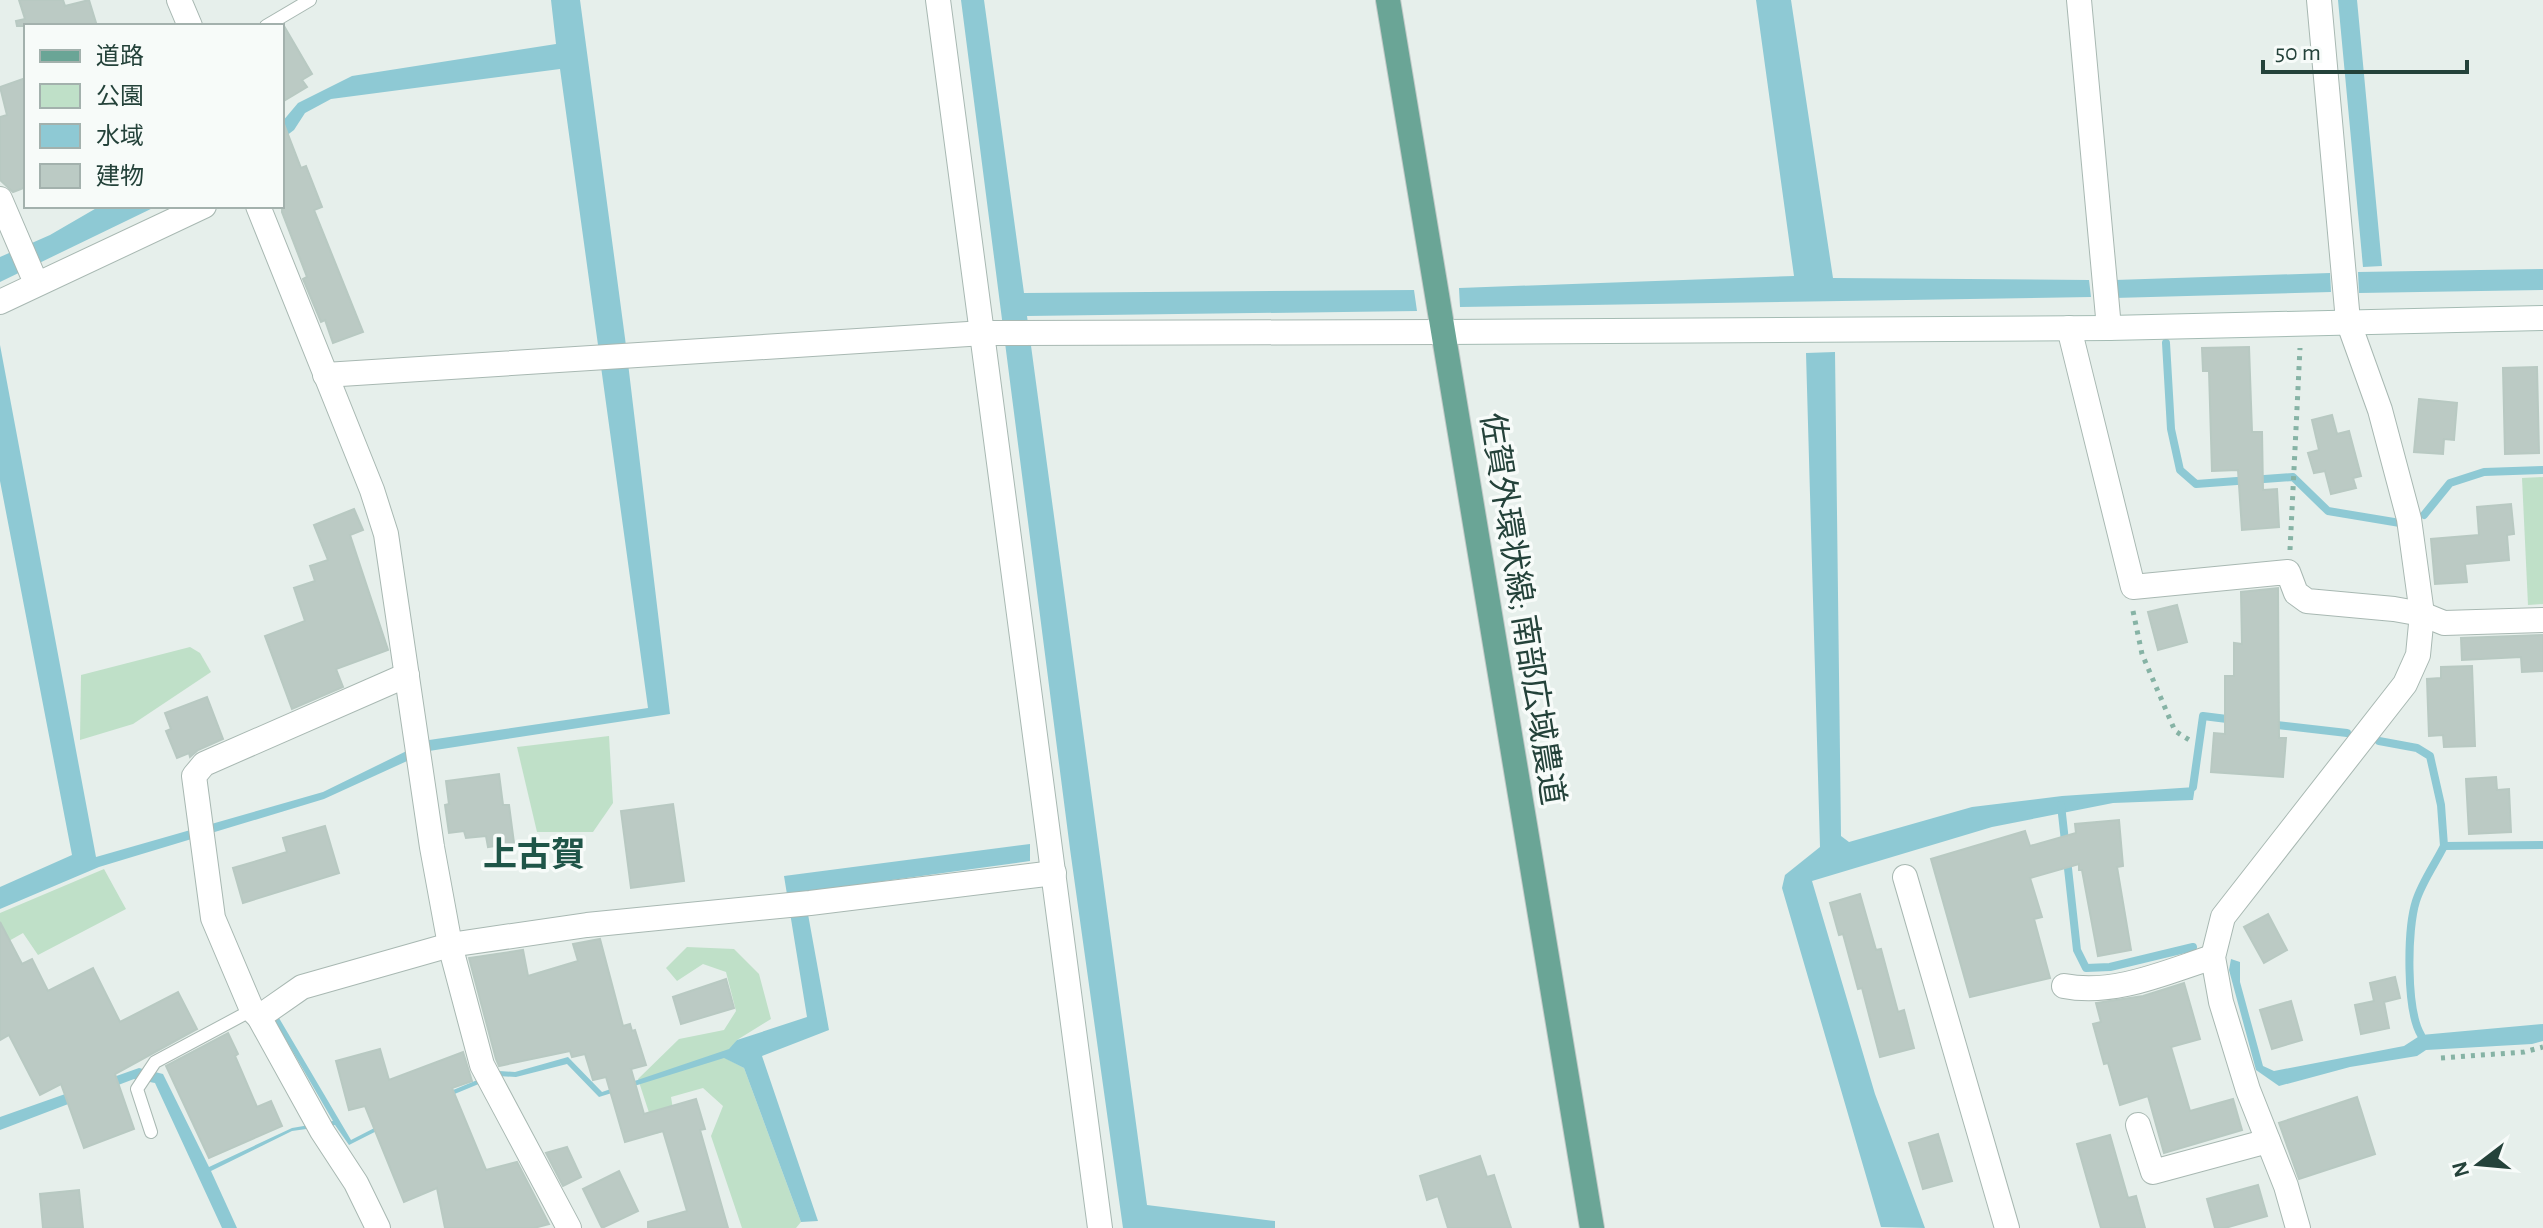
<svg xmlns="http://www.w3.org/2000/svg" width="2543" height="1228" font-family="'Alegreya Sans','Noto Sans JP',sans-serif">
  <rect width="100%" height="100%" fill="#e6efeb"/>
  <g fill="#bfe0c8">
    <polygon points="2543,477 2543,604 2528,605 2522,478"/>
    <polygon points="190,647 200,653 211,672 133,724 80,740 81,675"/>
    <polygon points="609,736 613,803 593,832 537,832 517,747"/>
    <polygon points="104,869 126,909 38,955 23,933 0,946 0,913"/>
    <polygon points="687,947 734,949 759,974 771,1019 737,1040 725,1058 744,1068 801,1222 796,1228 742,1228 711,1136 723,1106 703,1088 671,1097 676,1127 656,1134 638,1079 679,1039 724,1030 736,1011 726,972 703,964 677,981 666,968"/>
  </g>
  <g fill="#8ec9d4">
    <polygon points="551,0 580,0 625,338 670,714 429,751 324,799 99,867 0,909 0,887 72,855 0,481 0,345 96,857 323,792 429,740 648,708 560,69 331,99 305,113 294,130 282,139 282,122 298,103 352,76 556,44"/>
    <polygon points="961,0 984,0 1024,293 1414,290 1417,311 1027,316 1147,1205 1275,1221 1275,1228 1123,1228 1070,849"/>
    <polygon points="1756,0 1791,0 1833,278 2089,280 2091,297 1460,307 1459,288 1794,276"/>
    <polygon points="2338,0 2357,0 2382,266 2363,267"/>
    <polygon points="100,206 157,206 0,282 0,257 50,235"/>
    <polygon points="2543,269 2543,290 2359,293 2358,272"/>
    <polygon points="2330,273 2331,292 2114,298 2115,280"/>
    <polygon points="1835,352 1841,836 1849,842 1972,807 2062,796 2195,787 2193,800 2113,803 1992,827 1812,881 1875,1094 1925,1228 1881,1227 1782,888 1785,875 1820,847 1806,353"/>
    <polygon points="1030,844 1030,861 804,892 829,1030 762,1056 818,1221 801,1222 744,1068 724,1058 599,1097 567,1064 516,1077 498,1076 428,1105 349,1145 335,1125 292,1131 211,1171 237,1228 222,1228 155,1083 134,1079 0,1130 0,1117 139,1068 163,1074 209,1167 292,1128 333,1121 275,1021 279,1018 351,1140 429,1100 499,1071 515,1072 568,1057 602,1092 729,1049 737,1040 807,1017 784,876"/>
    <polygon points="2231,959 2240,962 2240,982 2263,1066 2274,1071 2404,1046 2421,1035 2543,1024 2543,1041 2532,1044 2426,1050 2417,1056 2350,1067 2279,1086 2256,1070 2229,970"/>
  </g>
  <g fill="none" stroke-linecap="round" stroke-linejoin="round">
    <g stroke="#8ec9d4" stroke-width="8">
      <polyline points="2166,343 2171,429 2180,470 2196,484 2293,477 2328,511 2400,523"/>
      <polyline points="2424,515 2450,483 2484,472 2543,470"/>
      <polyline points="2268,724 2347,733"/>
      <polyline points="2379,741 2417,748 2430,756 2441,805 2444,846"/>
      <polyline points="2193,787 2203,716 2235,720"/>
      <polyline points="2061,805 2077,950 2086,968 2110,967 2193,947"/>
      <path d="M2421,1035C2406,1010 2407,929 2416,901C2422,882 2435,864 2444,846L2543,845"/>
    </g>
  </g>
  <g fill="#bbcac4" stroke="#b8c9c2" stroke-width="2">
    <polygon points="19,0 63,0 65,6 89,0 97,26 17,26 16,21 25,19"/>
    <polygon points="284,26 312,74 302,80 307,87 282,102 282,27"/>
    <polygon points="26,78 26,187 13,192 0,180 0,117 7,115 0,87"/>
    <polygon points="284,124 301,168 306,166 322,207 314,210 363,332 333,343 325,320 321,322 303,279 307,277 282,212"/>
    <polygon points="2249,347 2252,432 2262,432 2263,490 2277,489 2279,527 2242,530 2238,470 2212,471 2209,371 2203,371 2202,348"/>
    <polygon points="2537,367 2539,453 2505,454 2503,368"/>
    <polygon points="2419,399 2457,403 2454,440 2444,439 2443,454 2414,452"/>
    <polygon points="2332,415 2337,434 2349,431 2361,476 2353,478 2356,488 2331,494 2325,471 2314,473 2308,453 2319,450 2312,420"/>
    <polygon points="2511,504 2514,534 2507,535 2509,560 2465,564 2467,582 2435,584 2431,539 2479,535 2477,507"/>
    <polygon points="354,509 363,530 350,535 388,650 336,669 343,687 292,709 265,636 305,621 294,588 315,581 310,566 328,560 314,525"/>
    <polygon points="2278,588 2279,738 2286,738 2283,777 2211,772 2214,733 2225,734 2225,676 2234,676 2234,643 2242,644 2241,592"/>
    <polygon points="2177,605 2187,642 2158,650 2148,612"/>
    <polygon points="2543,635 2543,671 2522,672 2521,657 2462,660 2461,638"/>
    <polygon points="2472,666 2475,746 2444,747 2443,735 2429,736 2427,679 2441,678 2441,667"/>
    <polygon points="207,697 223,739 198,750 190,757 189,753 177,758 166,731 171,729 165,713"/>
    <polygon points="499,774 503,805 509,805 514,843 488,847 486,836 466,838 464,831 449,833 445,805 449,804 446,781"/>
    <polygon points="2496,777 2497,790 2509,789 2511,832 2469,834 2466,779"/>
    <polygon points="673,804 684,881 631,888 621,811"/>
    <polygon points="2119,820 2123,866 2117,867 2131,950 2098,956 2082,870 2079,870 2079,864 2030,878 2042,917 2034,919 2050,978 1970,997 1931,859 2025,831 2030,846 2076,833 2075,824"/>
    <polygon points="325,826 339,873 243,903 233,868 287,852 283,838"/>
    <polygon points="1860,894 1876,950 1881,949 1898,1012 1904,1010 1914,1048 1880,1057 1862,988 1858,989 1843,934 1839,935 1830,903"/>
    <polygon points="2268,914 2287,950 2264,963 2244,927"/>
    <polygon points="0,922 22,964 32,959 48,991 93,968 120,1022 178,992 197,1029 115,1074 134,1129 84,1148 61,1084 40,1095 9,1035 0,1040"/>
    <polygon points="600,939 623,1026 630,1024 632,1031 635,1030 646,1065 631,1069 644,1114 696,1099 705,1129 700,1130 728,1228 648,1228 648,1222 687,1211 663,1131 625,1142 606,1077 593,1080 585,1054 572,1057 570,1051 499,1066 496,1059 469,958 523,950 528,976 578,961 573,944"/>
    <polygon points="2395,977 2400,998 2384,1002 2389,1028 2361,1034 2355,1005 2374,1001 2370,983"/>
    <polygon points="726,979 734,1008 681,1024 673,997"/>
    <polygon points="2184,983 2200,1039 2171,1047 2190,1111 2233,1099 2242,1130 2164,1153 2148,1096 2120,1105 2108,1063 2104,1064 2093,1024 2101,1022 2096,1003 2143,996"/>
    <polygon points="2291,1001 2302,1040 2272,1049 2260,1010"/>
    <polygon points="228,1033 238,1054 235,1056 257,1107 271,1101 282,1126 209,1158 166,1066"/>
    <polygon points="380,1049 389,1080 463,1052 472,1081 452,1088 486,1170 517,1162 549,1224 534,1228 445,1228 437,1188 404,1202 365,1106 349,1110 336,1061"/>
    <polygon points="2357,1097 2375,1154 2299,1179 2279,1123"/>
    <polygon points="1938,1134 1952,1181 1923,1189 1909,1143"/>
    <polygon points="2110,1135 2128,1198 2136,1196 2145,1228 2101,1228 2077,1144"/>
    <polygon points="567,1147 581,1177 563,1186 546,1153"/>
    <polygon points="1480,1156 1487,1177 1494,1175 1511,1228 1448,1228 1438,1196 1427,1200 1420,1176"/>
    <polygon points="619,1171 638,1211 602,1228 583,1189"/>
    <polygon points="2258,1185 2267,1216 2225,1228 2215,1228 2207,1199"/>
    <polygon points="79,1190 83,1228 43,1228 40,1194"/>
  </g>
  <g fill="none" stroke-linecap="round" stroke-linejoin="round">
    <g stroke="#a8b8b2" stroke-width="14">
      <g id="lane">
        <polyline points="266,26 310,0"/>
        <polyline points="151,1132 137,1089 155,1062 252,1010"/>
      </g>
    </g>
    <g stroke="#a8b8b2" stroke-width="26">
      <g id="street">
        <polyline points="179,0 190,26"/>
        <polyline points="938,0 1100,1228"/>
        <polyline points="2079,0 2109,328"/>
        <polyline points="0,199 36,283"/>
        <polyline points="258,206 372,490 386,534 432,847 450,945 482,1065 569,1228"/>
        <polyline points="0,302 204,206"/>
        <polyline points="2069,328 2133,587 2288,572 2296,593 2307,601 2394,609 2422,614 2444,623 2543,620"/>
        <polyline points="325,375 984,333 1444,332"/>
        <polyline points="1905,877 2007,1228"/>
        <path d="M2064,986C2114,996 2166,972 2213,957"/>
        <polyline points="259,1017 252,1010 213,918 194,776 204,764 407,675"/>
        <polyline points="2138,1125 2153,1172 2268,1141"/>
        <polyline points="378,1228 356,1183 322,1131 259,1017 302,987 450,945 587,925 810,903 1054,873"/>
        <polyline points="2298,1228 2286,1186 2248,1090 2221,1002 2213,957 2223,917 2405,684 2418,655 2422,614 2409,519 2380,410 2348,321 2319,0"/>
      </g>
    </g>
    <g stroke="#a4bbb3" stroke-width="26">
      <polyline id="secondary" points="1444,332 2109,328 2543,318"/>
    </g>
    <g stroke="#c2cac8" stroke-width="26">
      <polyline id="primary" points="1388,0 1592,1228"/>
    </g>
    <g stroke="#86b3a5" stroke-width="5" stroke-dasharray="4 6" stroke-linecap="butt">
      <polyline points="2290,550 2300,348"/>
      <polyline points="2133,611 2142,654 2175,731 2191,741"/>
      <polyline points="2441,1058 2524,1052 2543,1047"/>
    </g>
    <use href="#lane" stroke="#fff" stroke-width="12"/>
    <use href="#street" stroke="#fff" stroke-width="24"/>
    <use href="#secondary" stroke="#fff" stroke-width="24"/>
    <use href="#primary" stroke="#6aa596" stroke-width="24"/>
  </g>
  <g text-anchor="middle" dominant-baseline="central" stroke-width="7" stroke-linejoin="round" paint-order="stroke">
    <g font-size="32" fill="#24423a" stroke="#f7fbf9">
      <text transform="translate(1522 609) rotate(81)">佐賀外環状線; 南部広域農道</text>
    </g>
    <g font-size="34" font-weight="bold" fill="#1f5548" stroke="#f7fbf9">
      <text x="534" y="856">上古賀</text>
    </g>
  </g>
  <rect x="24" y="24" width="260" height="184" fill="#f7fbf9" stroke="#a3b1ad" stroke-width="2"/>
  <rect x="40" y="50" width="40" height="12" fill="#6aa596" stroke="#a3b1ad" stroke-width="2"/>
  <text x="96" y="64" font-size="24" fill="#24423a">道路</text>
  <rect x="40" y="84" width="40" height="24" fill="#bfe0c8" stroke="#a3b1ad" stroke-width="2"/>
  <text x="96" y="104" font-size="24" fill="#24423a">公園</text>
  <rect x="40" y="124" width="40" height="24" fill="#8ec9d4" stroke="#a3b1ad" stroke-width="2"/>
  <text x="96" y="144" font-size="24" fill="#24423a">水域</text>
  <rect x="40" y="164" width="40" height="24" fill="#bbcac4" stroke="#a3b1ad" stroke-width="2"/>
  <text x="96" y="184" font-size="24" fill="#24423a">建物</text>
  <g transform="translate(2479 1164) rotate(254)" stroke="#f7fbf9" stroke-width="6" paint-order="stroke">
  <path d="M0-6L14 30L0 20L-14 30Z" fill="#24423a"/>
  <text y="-12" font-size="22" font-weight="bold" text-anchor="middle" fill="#24423a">N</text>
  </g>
  <path d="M2263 60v12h204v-12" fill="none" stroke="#24423a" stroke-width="4"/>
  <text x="2275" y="60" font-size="24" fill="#24423a" stroke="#f7fbf9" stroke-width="6" paint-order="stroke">50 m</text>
</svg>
